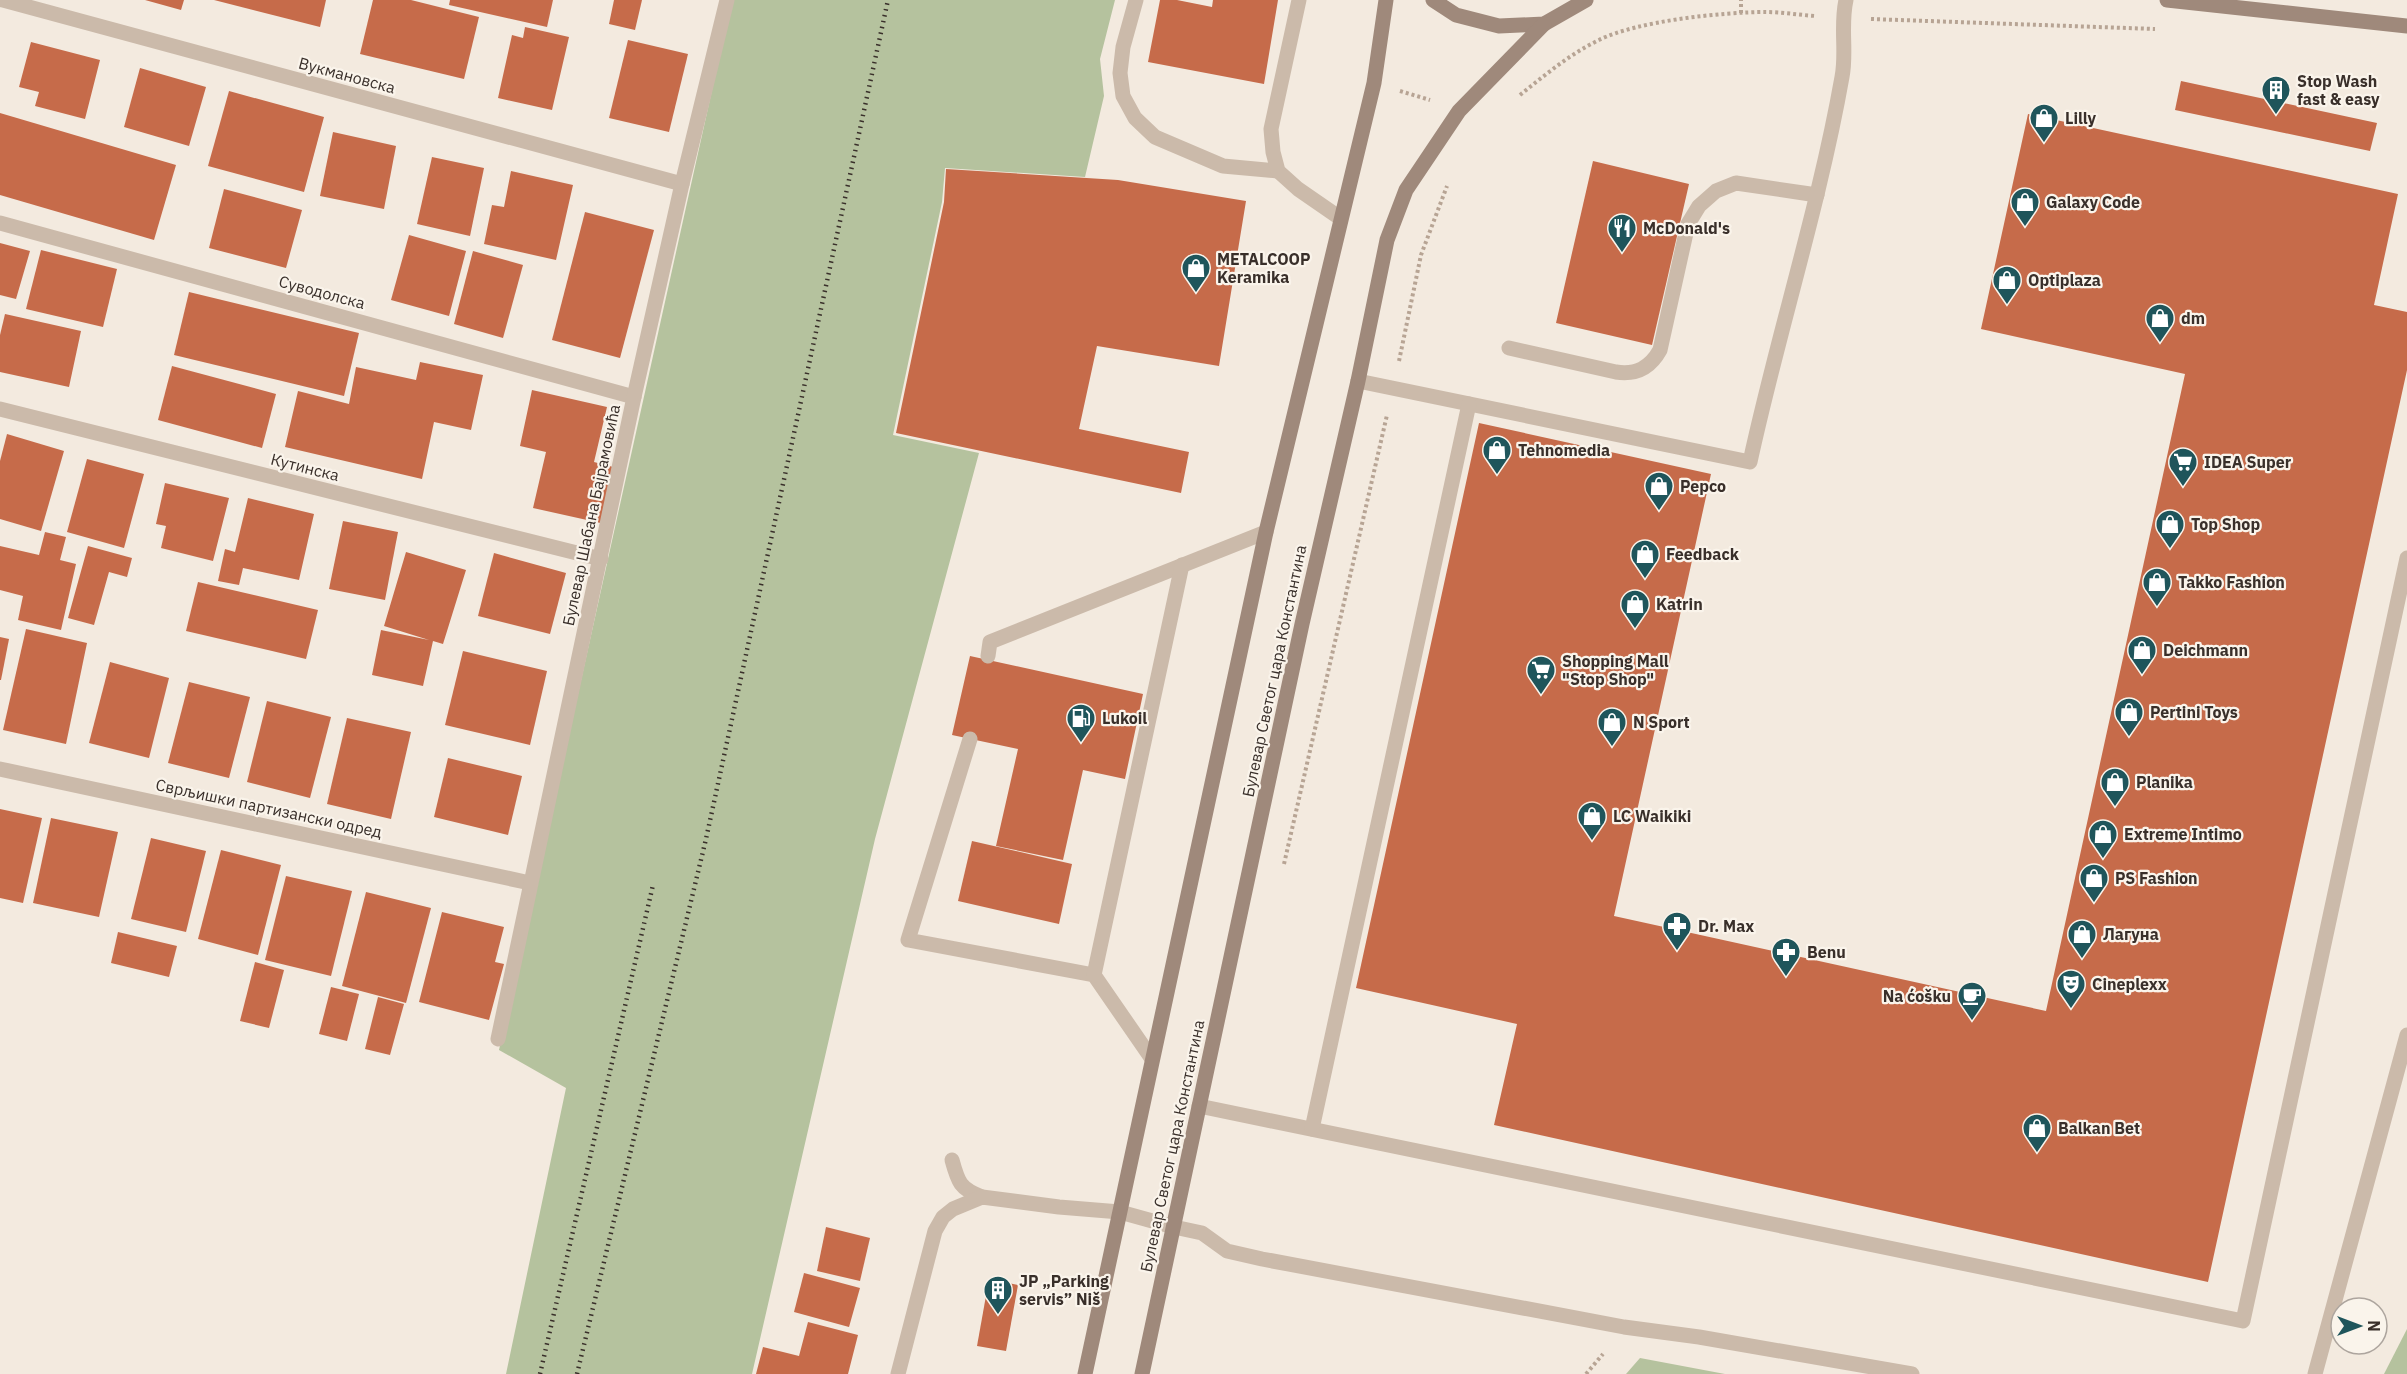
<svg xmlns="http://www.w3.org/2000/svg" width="2407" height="1374" font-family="'IBM Plex Sans',sans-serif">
  <rect width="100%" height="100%" fill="#f3eadf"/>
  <g fill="#b5c29e">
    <polygon points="732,0 1115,0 1100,59 1104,96 1085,177 945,168 942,202 893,435 979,453 875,839 752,1374 506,1374 566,1088 499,1050"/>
    <polygon points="2407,1329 2407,1374 2384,1374"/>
    <polygon points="1640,1358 1725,1374 1626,1374"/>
  </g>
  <g fill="#c66b4a">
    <polygon points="145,0 184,0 181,10"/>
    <polygon points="214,0 326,0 320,27"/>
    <polygon points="373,0 411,0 479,17 464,79 360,54"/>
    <polygon points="450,0 553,0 547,27 449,5"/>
    <polygon points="614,0 642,0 635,30 609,24"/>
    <polygon points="1160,0 1177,0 1212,7 1213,0 1278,0 1264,84 1148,62"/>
    <polygon points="525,27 569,37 552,110 498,98 512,35 523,38"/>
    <polygon points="628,40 688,54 669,132 609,118"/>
    <polygon points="31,42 100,60 85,119 35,106 39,92 19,87"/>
    <polygon points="140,68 206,87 189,146 124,127"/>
    <polygon points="2181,81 2377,123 2370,151 2175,110"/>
    <polygon points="229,91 324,117 304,192 208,166"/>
    <polygon points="0,113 176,165 154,240 0,195"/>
    <polygon points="2028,114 2398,194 2374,305 2407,312 2407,370 2208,1282 1494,1125 1517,1024 1356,988 1479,423 1711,474 1614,916 2046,1011 2185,374 1981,329"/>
    <polygon points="333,132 396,146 384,209 320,196"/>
    <polygon points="432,157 484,168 470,236 417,224"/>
    <polygon points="1593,161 1689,184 1652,345 1556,323"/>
    <polygon points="946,169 1118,180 1246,201 1219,366 1097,346 1079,429 1189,452 1181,493 896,433 944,202"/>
    <polygon points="511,171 573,185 556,260 484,244 492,205 504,207"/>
    <polygon points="224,189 302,210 286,268 209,248"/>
    <polygon points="585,212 654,230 620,358 552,340"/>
    <polygon points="409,235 466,251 449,316 391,300"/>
    <polygon points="0,243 30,251 16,299 0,295"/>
    <polygon points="41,250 117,269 103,327 26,309"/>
    <polygon points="473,251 523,265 503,338 454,324"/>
    <polygon points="189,292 359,333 344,396 174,355"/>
    <polygon points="5,314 81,331 69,387 0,372 0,335"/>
    <polygon points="420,362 483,375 471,430 434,422 422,479 285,447 298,391 349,404 356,367 416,380"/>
    <polygon points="172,366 276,394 262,448 158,420"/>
    <polygon points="532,390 607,407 594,462 617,468 605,524 533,508 546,452 520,446"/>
    <polygon points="7,434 64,451 41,531 0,519 0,461"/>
    <polygon points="87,459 144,474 124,548 67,532"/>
    <polygon points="165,483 229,498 213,561 161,548 166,526 156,524"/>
    <polygon points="248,498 314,514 299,580 243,568 239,585 218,581 225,549 235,552"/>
    <polygon points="343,521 398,532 385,600 329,589"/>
    <polygon points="45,532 66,537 60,560 76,564 61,630 18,620 23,596 0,590 0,546 39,555"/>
    <polygon points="88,546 132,558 127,577 109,572 94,625 68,618"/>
    <polygon points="406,552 466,570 443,644 433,641 423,686 372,675 381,630 429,640 384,626"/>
    <polygon points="494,553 566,573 550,634 478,616"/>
    <polygon points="198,582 318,610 306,659 186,631"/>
    <polygon points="26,629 87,643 66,744 3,730"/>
    <polygon points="0,637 9,639 1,680 0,680"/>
    <polygon points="463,651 547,671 530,745 445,725"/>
    <polygon points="970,656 1143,694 1125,779 1083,770 1063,860 996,846 1018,749 952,735"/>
    <polygon points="110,662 169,678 149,758 89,743"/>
    <polygon points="189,682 250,697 229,778 168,763"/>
    <polygon points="267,701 331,717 310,798 247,782"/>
    <polygon points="347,718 411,732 391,819 327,804"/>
    <polygon points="448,758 522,776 508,835 434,817"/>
    <polygon points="0,809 42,818 23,903 0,898"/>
    <polygon points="51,818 118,832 99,917 33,903"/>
    <polygon points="151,838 206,851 186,932 131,919"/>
    <polygon points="972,841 1072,864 1059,924 958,901"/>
    <polygon points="221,850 281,865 258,955 198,939"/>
    <polygon points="286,876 352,891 331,976 265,960"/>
    <polygon points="366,892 431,908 406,1003 342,986"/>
    <polygon points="442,912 504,927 495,962 504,964 489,1020 419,1002"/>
    <polygon points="118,932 177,946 169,977 111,963"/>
    <polygon points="255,962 284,970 269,1028 240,1021"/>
    <polygon points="331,987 359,994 347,1041 319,1034"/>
    <polygon points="378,997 404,1004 390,1055 365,1049"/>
    <polygon points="826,1227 870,1238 860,1281 817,1271"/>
    <polygon points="804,1273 860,1288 849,1327 794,1312"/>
    <polygon points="989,1279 1018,1285 1006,1351 977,1346"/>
    <polygon points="808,1322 858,1335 848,1374 756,1374 763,1347 799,1356"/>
  </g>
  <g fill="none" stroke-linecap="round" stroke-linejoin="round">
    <g stroke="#b7a494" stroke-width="4" stroke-dasharray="3 3" stroke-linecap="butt">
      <polyline points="1741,13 1741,0"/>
      <polyline points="1871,19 2155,29"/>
      <polyline points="1400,91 1430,100"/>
      <path d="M1520,95C1545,75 1570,54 1599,40C1637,21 1722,12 1766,12C1782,12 1799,15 1816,16"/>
      <polyline points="1399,361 1421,255 1447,186"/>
      <polyline points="1284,864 1387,415"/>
      <polyline points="1586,1374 1603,1354"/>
    </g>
    <g stroke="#cbbaaa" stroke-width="15">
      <polyline points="1136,0 1123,47 1120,73 1123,96 1135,118 1155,137 1223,166 1278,171"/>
      <polyline points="1299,0 1271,129 1273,152 1278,171 1298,189 1340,218"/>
      <path d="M1509,348L1616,372C1636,375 1650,368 1660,350L1688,224L1699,206L1716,191L1736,183L1817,195"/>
      <path d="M1358,381L1750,462C1778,333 1819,207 1842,77C1847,52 1840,26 1846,0"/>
      <polyline points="988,656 990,642 1266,532"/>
      <polyline points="970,739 908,940 1094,975 1152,1059"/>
      <polyline points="1094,975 1182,565"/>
      <polyline points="1199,1106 2243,1321 2407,558"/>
      <polyline points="1312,1129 1469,404"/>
      <path d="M952,1160C958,1182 960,1189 982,1197"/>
      <polyline points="898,1374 935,1231 943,1217 953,1209 982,1197 1059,1207 1120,1212 1174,1227 1202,1233 1227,1251 1262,1259 1624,1327 1699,1337 1912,1374"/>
      <polyline points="2315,1374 2407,1035"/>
    </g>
    <g stroke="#cbbaaa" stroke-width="15">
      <polyline points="3,0 682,184"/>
      <polyline points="0,223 634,397"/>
      <polyline points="0,409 601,559"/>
      <polyline points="0,769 530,883"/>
      <polyline points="498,1039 634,397 682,184 727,0"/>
    </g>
    <g stroke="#9f897b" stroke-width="15">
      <polyline points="1433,0 1456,15 1499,26 1544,24 1586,0"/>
      <polyline points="2167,0 2407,26"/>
      <polyline points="1085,1374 1266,532 1374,83 1386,0"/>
      <polyline points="1142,1374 1302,624 1358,381 1387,240 1406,190 1459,111 1544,24"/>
    </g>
    <g stroke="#392f2a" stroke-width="4.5" stroke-dasharray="1.5 4.5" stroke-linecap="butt">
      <polyline points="540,1374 653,885"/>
      <polyline points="577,1374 706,839 888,0"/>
    </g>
  </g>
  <defs>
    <g id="building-pin" transform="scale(1.5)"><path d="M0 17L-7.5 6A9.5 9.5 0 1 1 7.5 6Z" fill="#1f555b" stroke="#faf4eb"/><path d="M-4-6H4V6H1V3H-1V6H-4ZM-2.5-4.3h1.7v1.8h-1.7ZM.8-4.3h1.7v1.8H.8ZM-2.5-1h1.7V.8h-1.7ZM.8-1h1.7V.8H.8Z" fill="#fff"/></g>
    <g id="shop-pin" transform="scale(1.5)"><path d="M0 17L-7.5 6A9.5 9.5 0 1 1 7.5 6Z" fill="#1f555b" stroke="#faf4eb"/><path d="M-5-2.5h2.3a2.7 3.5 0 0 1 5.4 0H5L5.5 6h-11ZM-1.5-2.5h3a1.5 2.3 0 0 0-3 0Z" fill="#fff"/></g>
    <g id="restaurant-pin" transform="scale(1.5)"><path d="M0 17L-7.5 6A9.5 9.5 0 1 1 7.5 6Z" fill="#1f555b" stroke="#faf4eb"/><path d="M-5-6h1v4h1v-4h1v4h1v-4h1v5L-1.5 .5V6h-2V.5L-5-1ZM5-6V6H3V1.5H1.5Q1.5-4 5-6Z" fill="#fff"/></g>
    <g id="supermarket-pin" transform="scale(1.5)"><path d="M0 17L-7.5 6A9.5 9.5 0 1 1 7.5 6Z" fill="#1f555b" stroke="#faf4eb"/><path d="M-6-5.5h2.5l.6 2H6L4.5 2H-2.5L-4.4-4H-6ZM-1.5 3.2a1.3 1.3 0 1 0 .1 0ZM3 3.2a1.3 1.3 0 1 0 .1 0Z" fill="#fff"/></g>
    <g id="fuel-pin" transform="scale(1.5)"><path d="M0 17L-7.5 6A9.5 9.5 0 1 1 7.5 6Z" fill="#1f555b" stroke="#faf4eb"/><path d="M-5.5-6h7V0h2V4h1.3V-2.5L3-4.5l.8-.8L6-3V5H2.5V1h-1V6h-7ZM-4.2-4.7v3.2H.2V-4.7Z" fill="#fff"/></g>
    <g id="pharmacy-pin" transform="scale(1.5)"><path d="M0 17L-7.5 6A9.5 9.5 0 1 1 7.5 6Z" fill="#1f555b" stroke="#faf4eb"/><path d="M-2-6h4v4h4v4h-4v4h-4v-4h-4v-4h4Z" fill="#fff"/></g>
    <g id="theatre-pin" transform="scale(1.5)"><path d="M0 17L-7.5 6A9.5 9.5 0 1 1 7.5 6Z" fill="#1f555b" stroke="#faf4eb"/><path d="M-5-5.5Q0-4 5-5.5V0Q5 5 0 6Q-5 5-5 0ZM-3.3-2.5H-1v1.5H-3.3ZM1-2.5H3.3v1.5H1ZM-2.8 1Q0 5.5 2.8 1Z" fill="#fff"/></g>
    <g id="cafe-pin" transform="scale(1.5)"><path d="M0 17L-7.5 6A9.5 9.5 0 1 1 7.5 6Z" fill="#1f555b" stroke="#faf4eb"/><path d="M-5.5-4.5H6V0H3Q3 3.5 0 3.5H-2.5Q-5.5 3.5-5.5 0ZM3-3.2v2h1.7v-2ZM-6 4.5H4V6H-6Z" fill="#fff"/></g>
  </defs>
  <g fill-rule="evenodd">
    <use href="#building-pin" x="2276" y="90"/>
    <use href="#shop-pin" x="2044" y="118"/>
    <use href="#shop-pin" x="2025" y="202"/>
    <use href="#restaurant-pin" x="1622" y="228"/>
    <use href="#shop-pin" x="1196" y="268"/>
    <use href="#shop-pin" x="2007" y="280"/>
    <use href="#shop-pin" x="2160" y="318"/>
    <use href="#shop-pin" x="1497" y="450"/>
    <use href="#supermarket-pin" x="2183" y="462"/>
    <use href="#shop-pin" x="1659" y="486"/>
    <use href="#shop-pin" x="2170" y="524"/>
    <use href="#shop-pin" x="1645" y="554"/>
    <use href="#shop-pin" x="2157" y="582"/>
    <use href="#shop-pin" x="1635" y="604"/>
    <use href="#shop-pin" x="2142" y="650"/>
    <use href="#supermarket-pin" x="1541" y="670"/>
    <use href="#shop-pin" x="2129" y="712"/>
    <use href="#fuel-pin" x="1081" y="718"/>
    <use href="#shop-pin" x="1612" y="722"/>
    <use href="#shop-pin" x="2115" y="782"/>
    <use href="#shop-pin" x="1592" y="816"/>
    <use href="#shop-pin" x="2103" y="834"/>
    <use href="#shop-pin" x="2094" y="878"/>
    <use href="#pharmacy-pin" x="1677" y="926"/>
    <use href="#shop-pin" x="2082" y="934"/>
    <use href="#pharmacy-pin" x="1786" y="952"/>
    <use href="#theatre-pin" x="2071" y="984"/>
    <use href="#cafe-pin" x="1972" y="996"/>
    <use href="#shop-pin" x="2037" y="1128"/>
    <use href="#building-pin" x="998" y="1290"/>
  </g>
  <g text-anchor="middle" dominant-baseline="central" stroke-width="4.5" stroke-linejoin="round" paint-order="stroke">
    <g font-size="16" fill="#392f2a" stroke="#faf4eb">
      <text transform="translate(347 75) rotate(15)">Вукмановска</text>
      <text transform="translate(322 292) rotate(15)">Суводолска</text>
      <text transform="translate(305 467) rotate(14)">Кутинска</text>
      <text transform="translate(591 515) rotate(-78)">Булевар Шабана Бајрамовића</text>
      <text transform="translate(1274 671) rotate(-78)">Булевар Светог цара Константина</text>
      <text transform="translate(269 808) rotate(12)">Сврљишки партизански одред</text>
      <text transform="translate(1172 1146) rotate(-78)">Булевар Светог цара Константина</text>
    </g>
    <g font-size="16" font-weight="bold" fill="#392f2a" stroke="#faf4eb" text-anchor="start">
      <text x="2297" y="81">Stop Wash<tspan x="2297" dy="18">fast &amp; easy</tspan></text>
      <text x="2065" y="118">Lilly</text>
      <text x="2046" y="202">Galaxy Code</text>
      <text x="1643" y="228">McDonald's</text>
      <text x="1217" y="259">METALCOOP<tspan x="1217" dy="18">Keramika</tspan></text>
      <text x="2028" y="280">Optiplaza</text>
      <text x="2181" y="318">dm</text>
      <text x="1518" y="450">Tehnomedia</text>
      <text x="2204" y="462">IDEA Super</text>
      <text x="1680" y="486">Pepco</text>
      <text x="2191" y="524">Top Shop</text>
      <text x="1666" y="554">Feedback</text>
      <text x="2178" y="582">Takko Fashion</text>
      <text x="1656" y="604">Katrin</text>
      <text x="2163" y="650">Deichmann</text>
      <text x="1562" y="661">Shopping Mall<tspan x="1562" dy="18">"Stop Shop"</tspan></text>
      <text x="2150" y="712">Pertini Toys</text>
      <text x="1102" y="718">Lukoil</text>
      <text x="1633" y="722">N Sport</text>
      <text x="2136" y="782">Planika</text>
      <text x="1613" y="816">LC Waikiki</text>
      <text x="2124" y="834">Extreme Intimo</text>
      <text x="2115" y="878">PS Fashion</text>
      <text x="1698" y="926">Dr. Max</text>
      <text x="2103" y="934">Лагуна</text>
      <text x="1807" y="952">Benu</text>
      <text x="2092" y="984">Cineplexx</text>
      <text x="1951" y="996" text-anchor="end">Na ćošku</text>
      <text x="2058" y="1128">Balkan Bet</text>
      <text x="1019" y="1281">JP „Parking<tspan x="1019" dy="18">servis” Niš</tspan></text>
    </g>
  </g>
  <g transform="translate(2359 1326) rotate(90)"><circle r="28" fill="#faf4eb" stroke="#ada59e" stroke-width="1.5"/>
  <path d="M0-4.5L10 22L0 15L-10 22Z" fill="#1f555b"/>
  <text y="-9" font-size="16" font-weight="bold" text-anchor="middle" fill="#392f2a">N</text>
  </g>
</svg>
